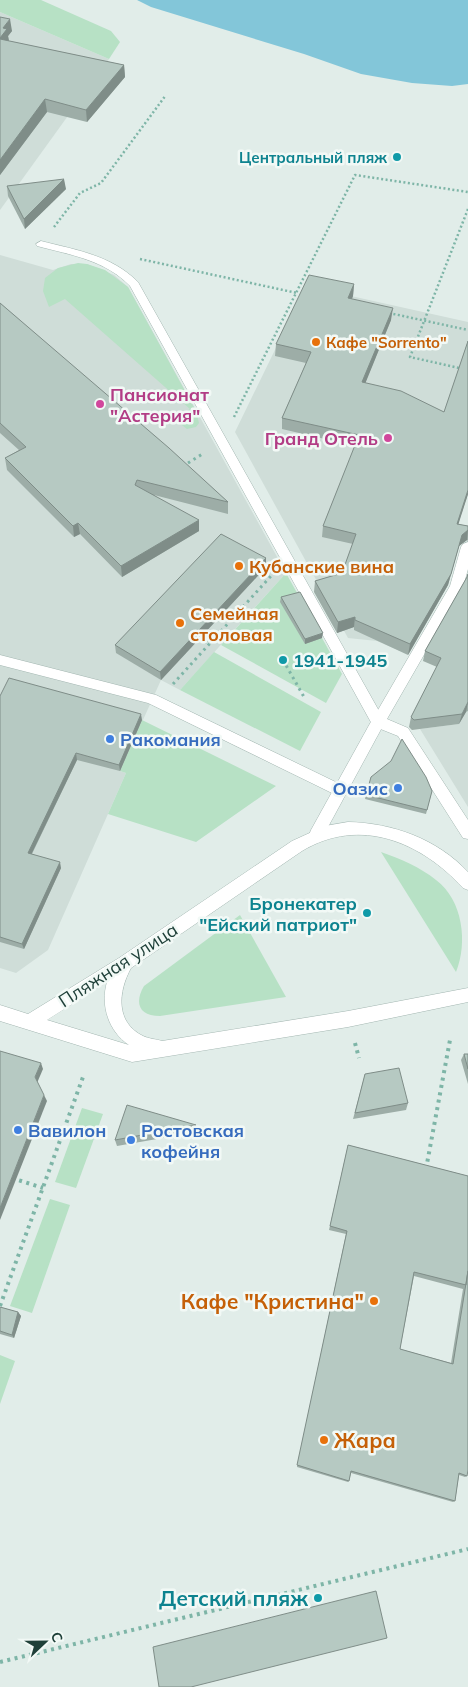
<svg xmlns="http://www.w3.org/2000/svg" width="468" height="1687" font-family="Mulish,sans-serif">
  <rect width="100%" height="100%" fill="#e1ede9"/>
  <g fill="#cfddd8">
    <polygon points="0,12 109,59 0,210"/>
    <polygon points="0,255 53,270 71,264 87,264 114,275 128,287 286,573 180,690 161,680 120,771 126,773 48,950 16,973 0,968"/>
    <polygon points="306,286 468,322 468,494 400,651 377,641 348,638 235,432"/>
    <polygon points="468,711 468,807 420,729 459,724 466,712"/>
  </g>
  <g fill="#b7e1c5">
    <polygon points="0,0 41,0 111,31 120,42 109,59 0,12"/>
    <polygon points="78,263 87,264 105,270 128,287 196,411 199,423 196,427 187,429 174,419 190,409 65,299 49,307 43,291 45,278 58,268"/>
    <polygon points="286,573 342,674 326,703 221,645"/>
    <polygon points="214,652 321,712 300,751 180,690"/>
    <polygon points="142,720 276,786 196,842 108,814 126,773 120,771"/>
    <path d="M381,852C401,859 420,867 436,880C463,900 468,943 456,972Z"/>
    <path d="M240,915L286,997L160,1016C139,1016 134,1003 144,986Z"/>
    <polygon points="82,1108 103,1114 76,1188 55,1182"/>
    <polygon points="50,1199 70,1205 32,1313 10,1306"/>
    <polygon points="0,1355 15,1361 0,1404"/>
  </g>
  <polygon fill="#83c6d9" points="137,0 468,0 468,84 452,86 412,83 361,74 304,54 151,7"/>
  <g fill="none" stroke-linecap="round" stroke-linejoin="round">
    <g stroke="#a3b6b1" stroke-width="1">
      <g id="service">
        <path d="M41,241C76,250 111,255 138,282L383,718L385,722L383,726L378,727L373,726L130,286C105,260 71,255 37,246L36,244Z"/>
        <polygon points="0,655 156,695 346,787 348,791 346,795 341,797 336,795 148,703 0,665"/>
      </g>
    </g>
    <g stroke="#a3b6b1" stroke-width="1">
      <polygon id="pedestrian" points="468,542 468,569 463,587 387,719 408,728 468,820 468,839 463,838 398,736 373,726 371,722 450,586 461,547 463,544"/>
    </g>
    <g stroke="#a3b6b1" stroke-width="1">
      <polygon id="minor" points="378,716 383,718 385,722 321,840 316,841 311,840 309,835 311,830 373,718"/>
    </g>
    <g stroke="#a3b6b1" stroke-width="1">
      <path id="tertiary" d="M348,822C393,823 437,839 468,872V890L463,888C421,842 360,816 302,851L131,968C118,992 115,1022 143,1036C149,1039 156,1039 162,1041L348,1011L468,988V1002L348,1027L132,1062L0,1021V1005L28,1014L119,958L292,841L325,826ZM107,982C100,1006 109,1032 129,1045L47,1020Z"/>
    </g>
    <g stroke="#7eb5a7" stroke-width="2.5" stroke-dasharray="2 2.5" stroke-linecap="butt">
      <polyline points="468,209 410,357 468,370"/>
      <polyline points="54,227 80,193 101,183 166,95"/>
      <polyline points="140,259 297,293"/>
      <polyline points="389,313 468,330"/>
      <polyline points="234,417 355,175 468,192"/>
    </g>
    <g stroke="#7eb5a7" stroke-width="3" stroke-dasharray="2.5 4" stroke-linecap="butt">
      <polyline points="188,463 204,453"/>
      <polyline points="199,638 210,644"/>
      <polyline points="283,660 304,697"/>
      <polyline points="173,684 271,576"/>
    </g>
    <g stroke="#7eb5a7" stroke-width="4" stroke-dasharray="3 4.5" stroke-linecap="butt">
      <polyline points="355,1043 359,1058"/>
      <polyline points="426,1169 450,1040"/>
      <polyline points="12,1178 43,1188"/>
      <polyline points="0,1306 83,1077"/>
      <polyline points="0,1662 468,1549"/>
    </g>
    <use href="#service" fill="#fff" fill-rule="evenodd"/>
    <use href="#pedestrian" fill="#fff" fill-rule="evenodd"/>
    <use href="#minor" fill="#fff" fill-rule="evenodd"/>
    <use href="#tertiary" fill="#fff" fill-rule="evenodd"/>
  </g>
  <g fill="#9dada7" fill-rule="evenodd">
    <polygon points="0,17 12,31 8,36 9,41 124,65 125,77 87,122 47,112 0,175"/>
    <polygon points="7,186 66,189 25,229 8,196"/>
    <polygon points="354,284 353,296 352,299 391,320 365,383 444,412 468,341 468,494 458,524 468,526 468,541 467,540 459,546 448,585 408,655 354,630 354,627 337,633 314,592 315,581 342,573 353,544 322,537 323,526 355,446 282,429 282,418 306,363 275,356 276,344"/>
    <polygon points="0,303 228,502 228,514 154,495 199,531 122,577 80,534 74,537 7,470 5,458 19,450 0,433"/>
    <polygon points="266,567 161,680 116,653 115,645"/>
    <polygon points="468,574 468,711 466,712 459,724 412,730 409,727 411,717 437,667 423,661 425,651 467,577"/>
    <polygon points="281,597 322,638 305,644 280,602"/>
    <polygon points="0,696 142,720 120,771 77,760 32,854 61,868 24,949 0,942"/>
    <polygon points="432,791 426,814 365,799 366,795"/>
    <polygon points="464,1054 468,1054 468,1084 461,1060"/>
    <polygon points="365,1074 408,1103 406,1110 353,1119"/>
    <polygon points="196,1125 197,1132 117,1146 115,1140"/>
    <path d="M348,1145L468,1176L467,1476L465,1477L459,1475L455,1501L453,1502L351,1473L349,1481L348,1482L297,1467L346,1234L329,1230ZM414,1276L463,1289L451,1363L400,1349Z"/>
    <polygon points="0,1307 18,1312 21,1316 14,1338 0,1334"/>
  </g>
  <g fill="#7f8d88">
    <polygon points="10,19 12,31 8,36 9,41 0,46 0,38 3,28"/>
    <polygon points="124,65 125,77 87,122 86,110"/>
    <polygon points="45,99 47,112 0,175 0,160"/>
    <polygon points="64,179 66,189 25,229 24,219"/>
    <polygon points="354,284 353,296 347,310 348,298"/>
    <polygon points="393,308 391,320 361,394 362,382"/>
    <polygon points="468,490 468,494 455,535 457,524"/>
    <polygon points="199,520 199,531 122,577 121,566"/>
    <polygon points="78,523 80,534 74,537 73,526"/>
    <polygon points="468,530 467,540 459,546 448,585 408,655 410,644 462,535"/>
    <polygon points="266,558 266,567 161,680 160,672"/>
    <polygon points="355,617 354,627 337,633 338,622"/>
    <polygon points="323,633 322,638 305,644 305,639"/>
    <polygon points="468,702 466,712 459,724 462,714"/>
    <polygon points="141,714 142,720 120,771 119,765"/>
    <polygon points="76,753 77,760 29,859 28,853"/>
    <polygon points="60,862 61,868 24,949 22,944"/>
    <polygon points="41,1063 43,1069 37,1083 35,1077"/>
    <polygon points="44,1095 47,1101 0,1220 0,1208"/>
    <polygon points="18,1312 21,1316 14,1338 12,1335"/>
  </g>
  <g fill="#b6c9c2" stroke="#7f8d88">
    <polygon points="0,17 10,19 3,28 7,29 0,38"/>
    <polygon points="0,39 124,65 86,110 45,99 0,160"/>
    <polygon points="64,179 24,219 7,186"/>
    <polygon points="309,275 354,284 348,298 393,308 362,382 401,391 444,412 468,341 468,490 457,524 468,526 468,530 462,535 451,574 410,644 355,620 355,617 338,622 315,581 342,573 356,534 323,526 359,435 282,418 311,352 276,344"/>
    <polygon points="0,303 169,448 228,502 137,480 135,485 199,520 121,566 78,523 73,526 5,458 26,447 0,423"/>
    <polygon points="221,534 266,558 160,672 115,645"/>
    <polygon points="468,574 468,702 462,714 414,720 411,717 441,658 425,651 467,577"/>
    <polygon points="300,592 323,633 305,639 281,597"/>
    <polygon points="9,678 141,714 119,765 76,753 28,853 60,862 22,944 0,937 0,696"/>
    <polygon points="402,739 426,777 432,791 427,810 366,795 371,777 391,761"/>
    <polygon points="0,1051 41,1063 35,1077 44,1095 0,1208"/>
    <polygon points="464,1054 468,1054 468,1069"/>
    <polygon points="399,1068 408,1103 355,1113 365,1074"/>
    <polygon points="127,1105 196,1125 115,1140"/>
    <polygon points="348,1145 468,1176 468,1270 466,1285 414,1272 400,1349 453,1364 468,1271 468,1470 467,1476 459,1473 455,1501 351,1471 349,1481 297,1465 347,1231 330,1226"/>
    <polygon points="0,1307 18,1312 12,1335 0,1331"/>
    <polygon points="376,1591 387,1638 191,1687 159,1687 153,1647"/>
  </g>
  <g fill="#0f9aa8" stroke="#f2f9f6" stroke-width="2">
    <circle cx="397" cy="157" r="5"/>
    <circle cx="283" cy="660" r="5"/>
    <circle cx="367" cy="913" r="5"/>
    <circle cx="318" cy="1598" r="5"/>
  </g>
  <g fill="#e8710a" stroke="#f2f9f6" stroke-width="2">
    <circle cx="316" cy="342" r="5"/>
    <circle cx="239" cy="566" r="5"/>
    <circle cx="180" cy="623" r="5"/>
    <circle cx="374" cy="1301" r="5"/>
    <circle cx="324" cy="1440" r="5"/>
  </g>
  <g fill="#d1479c" stroke="#f2f9f6" stroke-width="2">
    <circle cx="100" cy="404" r="5"/>
    <circle cx="388" cy="438" r="5"/>
  </g>
  <g fill="#3f7fe0" stroke="#f2f9f6" stroke-width="2">
    <circle cx="110" cy="739" r="5"/>
    <circle cx="398" cy="788" r="5"/>
    <circle cx="18" cy="1130" r="5"/>
    <circle cx="131" cy="1140" r="5"/>
  </g>
  <g text-anchor="middle" dominant-baseline="central" stroke-width="5" stroke-linejoin="round" paint-order="stroke">
    <g font-size="15" font-weight="bold" fill="#0d838f" stroke="#f2f9f6" text-anchor="end">
      <text x="387" y="157">Центральный пляж</text>
    </g>
    <g font-size="15" font-weight="bold" fill="#c56008" stroke="#f2f9f6" text-anchor="start">
      <text x="326" y="342">Кафе "Sorrento"</text>
    </g>
    <g font-size="18" font-weight="bold" fill="#b23c85" stroke="#f2f9f6" text-anchor="start">
      <text x="110" y="394">Пансионат<tspan x="110" dy="21">"Астерия"</tspan></text>
      <text x="378" y="438" text-anchor="end">Гранд Отель</text>
    </g>
    <g font-size="18" font-weight="bold" fill="#c56008" stroke="#f2f9f6" text-anchor="start">
      <text x="249" y="566">Кубанские вина</text>
      <text x="190" y="613">Семейная<tspan x="190" dy="21">столовая</tspan></text>
    </g>
    <g font-size="18" font-weight="bold" fill="#0d838f" stroke="#f2f9f6" text-anchor="start">
      <text x="293" y="660">1941-1945</text>
      <text x="357" y="903" text-anchor="end">Бронекатер<tspan x="357" dy="21">"Ейский патриот"</tspan></text>
    </g>
    <g font-size="18" font-weight="bold" fill="#366cbe" stroke="#f2f9f6" text-anchor="start">
      <text x="120" y="739">Ракомания</text>
      <text x="388" y="788" text-anchor="end">Оазис</text>
      <text x="28" y="1130">Вавилон</text>
      <text x="141" y="1130">Ростовская<tspan x="141" dy="21">кофейня</tspan></text>
    </g>
    <g font-size="18" fill="#1f4039" stroke="#f2f9f6">
      <text transform="translate(118 965) rotate(-33)">Пляжная улица</text>
    </g>
    <g font-size="21" font-weight="bold" fill="#c56008" stroke="#f2f9f6" text-anchor="end">
      <text x="364" y="1301">Кафе "Кристина"</text>
      <text x="334" y="1440" text-anchor="start">Жара</text>
    </g>
    <g font-size="21" font-weight="bold" fill="#0d838f" stroke="#f2f9f6" text-anchor="end">
      <text x="308" y="1598">Детский пляж</text>
    </g>
  </g>
  <g transform="translate(45 1642) rotate(68)" stroke="#f2f9f6" stroke-width="4" paint-order="stroke">
  <path d="M0-4L9 19L0 12L-9 19Z" fill="#1f4039"/>
  <text y="-8" font-size="14" font-weight="bold" text-anchor="middle" fill="#1f4039">С</text>
  </g>
</svg>
